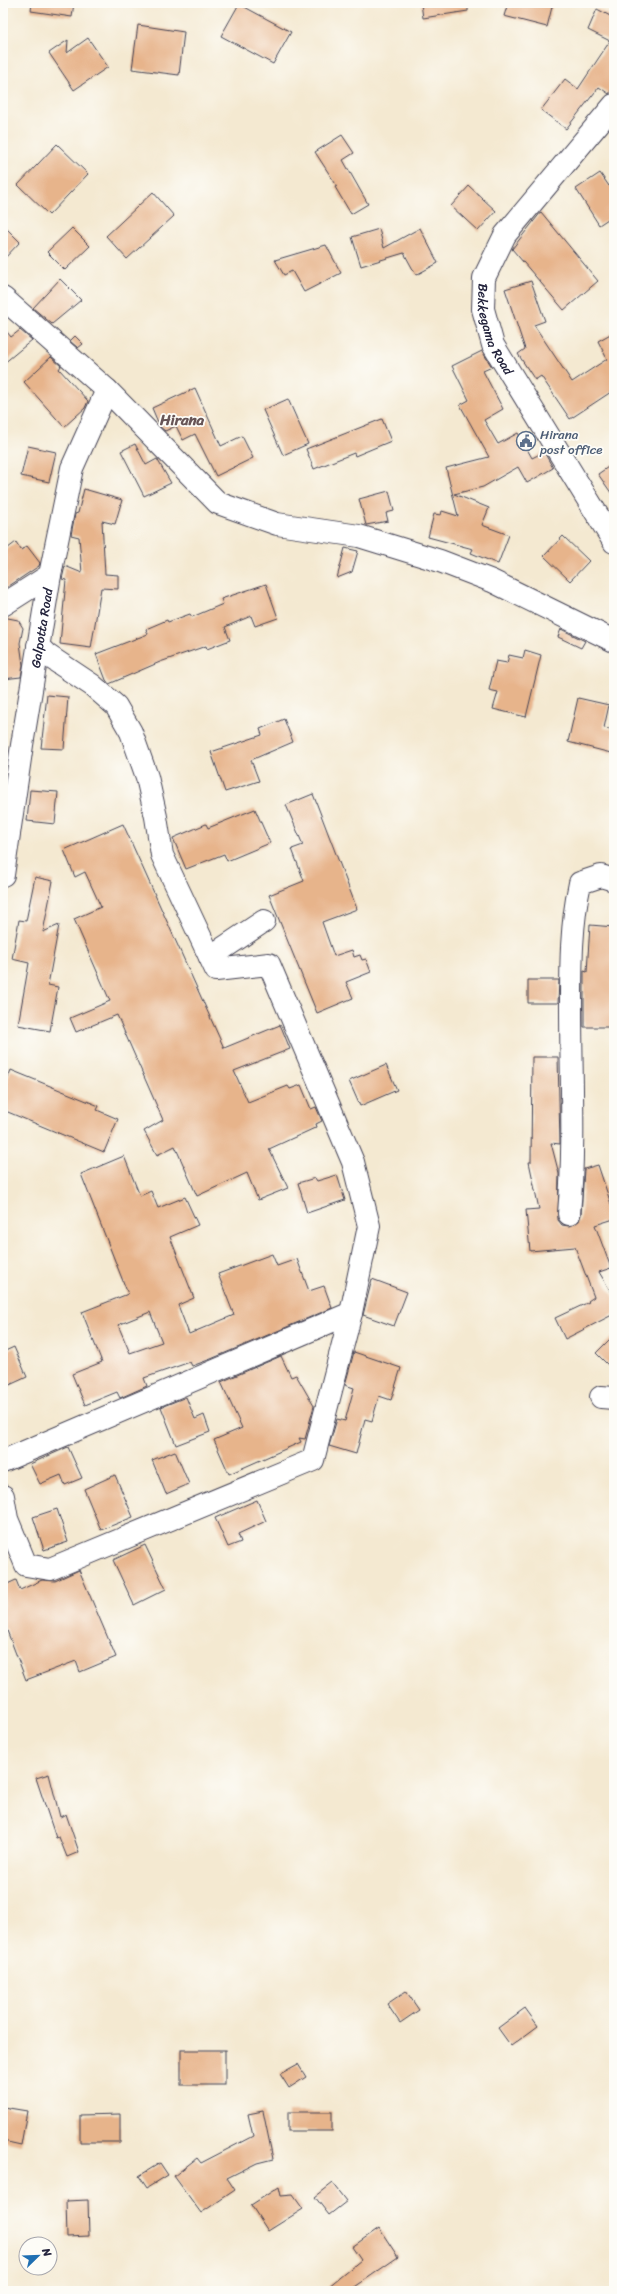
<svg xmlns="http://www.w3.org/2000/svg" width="617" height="2294" font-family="Sriracha,sans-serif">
  <rect width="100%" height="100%" fill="#fdfcf7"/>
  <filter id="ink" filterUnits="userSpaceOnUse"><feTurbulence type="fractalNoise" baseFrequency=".025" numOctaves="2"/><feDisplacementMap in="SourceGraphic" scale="8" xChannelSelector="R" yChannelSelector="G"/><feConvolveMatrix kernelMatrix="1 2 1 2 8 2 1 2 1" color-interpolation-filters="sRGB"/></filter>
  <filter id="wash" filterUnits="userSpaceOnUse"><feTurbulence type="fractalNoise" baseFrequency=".012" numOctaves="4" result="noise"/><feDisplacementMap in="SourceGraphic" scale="16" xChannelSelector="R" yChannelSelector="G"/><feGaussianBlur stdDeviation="0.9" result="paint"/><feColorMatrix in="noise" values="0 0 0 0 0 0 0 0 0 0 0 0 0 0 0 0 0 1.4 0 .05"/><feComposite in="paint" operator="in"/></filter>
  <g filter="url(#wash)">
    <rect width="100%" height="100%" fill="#f4e9d1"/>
    <g id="blocks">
      <g fill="#e7b48b" fill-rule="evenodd">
        <polygon points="32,3 74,3 72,17 31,11"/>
        <polygon points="421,3 468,3 468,11 423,18"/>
        <polygon points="508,3 553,3 547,27 504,16"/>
        <polygon points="239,4 291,32 273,64 221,36"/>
        <polygon points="597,9 614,18 614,86 609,94 599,87 566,129 541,110 565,79 578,89 610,41 588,30"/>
        <polygon points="138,25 184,32 179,75 132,69"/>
        <polygon points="88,38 108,67 74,90 49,53 68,40 67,53"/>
        <polygon points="342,135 354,153 343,160 368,204 351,214 335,187 337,186 315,152"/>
        <polygon points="57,144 88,174 49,215 18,185"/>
        <polygon points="600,173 609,186 614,183 614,215 599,225 576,189"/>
        <polygon points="469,186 496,211 478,231 451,206"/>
        <polygon points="153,192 174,216 127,259 106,236"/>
        <polygon points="541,212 598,281 564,310 512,249"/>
        <polygon points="3,225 20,242 3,260"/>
        <polygon points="72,228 90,246 65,270 47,252"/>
        <polygon points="420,228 438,263 416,275 404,253 361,266 352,237 379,229 384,248"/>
        <polygon points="326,245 341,273 304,292 292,271 284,275 275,260"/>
        <polygon points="60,279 81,300 52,324 33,308"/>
        <polygon points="531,281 545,321 534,325 572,382 607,359 598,341 614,332 614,390 570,419 541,376 535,380 518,354 525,349 505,289"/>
        <polygon points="3,327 11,337 20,330 32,340 3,364"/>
        <polygon points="75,336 83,344 78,348 70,341"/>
        <polygon points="482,351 492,367 483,371 503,409 484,420 498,444 518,433 532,458 544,452 553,468 527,483 518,467 483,487 454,494 489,508 482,525 509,535 498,564 471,553 473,549 428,537 434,514 441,515 442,511 458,516 446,468 489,457 460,405 469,400 452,366"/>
        <polygon points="51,357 61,366 59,369 88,401 85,408 64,427 24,382"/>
        <polygon points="195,388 221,446 242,436 253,458 216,476 195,434 183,440 176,426 165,431 160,427 152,408"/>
        <polygon points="288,399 308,444 283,455 263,410"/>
        <polygon points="382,419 391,441 355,456 354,453 314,469 306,449"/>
        <polygon points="135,444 146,465 157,459 171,483 144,496 121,451"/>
        <polygon points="28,446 56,452 49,482 21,476"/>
        <polygon points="614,463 614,497 598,474"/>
        <polygon points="84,489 122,500 115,524 102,521 105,574 118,575 118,589 101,588 91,648 60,644 66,580 62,579 65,566 82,573 79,537 71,535 75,514 78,513"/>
        <polygon points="389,491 394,511 386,513 388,521 366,525 359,499"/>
        <polygon points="563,536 589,561 570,581 544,556"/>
        <polygon points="16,542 21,550 27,546 40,563 39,566 3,590 3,552"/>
        <polygon points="345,548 358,551 352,572 337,578"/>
        <polygon points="266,584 278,618 255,626 251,616 225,627 230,640 207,649 206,646 160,662 109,684 106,680 96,654 148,634 146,629 167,620 168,622 190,614 192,617 223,604 221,599"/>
        <polygon points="3,617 18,620 23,628 20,643 23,665 21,677 3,679"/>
        <polygon points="561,629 585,641 581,648 558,637"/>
        <polygon points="525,650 541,655 526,717 493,709 498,692 489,690 496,661 507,663 509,655 523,658"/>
        <polygon points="47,695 68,697 64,749 41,748"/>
        <polygon points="578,698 609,705 604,728 614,730 611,753 568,742"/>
        <polygon points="284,719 293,742 251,760 259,781 225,792 211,752 262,735 260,729"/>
        <polygon points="30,790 58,792 55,824 27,821"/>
        <polygon points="313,794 357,909 322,922 334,956 352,950 354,957 360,955 362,960 366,959 371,972 346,982 353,998 317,1013 269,895 304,881 292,849 303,845 286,805"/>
        <polygon points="255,809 270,843 227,861 224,854 186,869 173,838 206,824 208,828"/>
        <polygon points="123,824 224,1048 280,1025 282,1029 290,1049 234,1071 248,1102 288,1086 290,1089 301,1085 311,1109 316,1107 322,1121 316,1124 317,1127 269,1149 288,1188 258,1200 247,1173 197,1196 175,1146 157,1155 144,1131 163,1120 117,1015 76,1032 70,1018 110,1001 74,919 101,907 85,872 75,877 64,850"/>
        <polygon points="35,877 53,881 43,932 59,925 48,985 58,987 50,1031 18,1025 29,963 12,959 19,920 26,921"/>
        <polygon points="590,925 614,927 614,1027 584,1027 584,971 587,972"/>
        <polygon points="528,980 559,980 558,1003 528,1003"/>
        <polygon points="532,1057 558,1057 560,1144 551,1143 559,1174 558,1220 562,1225 569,1226 579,1221 581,1215 584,1169 598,1165 614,1213 614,1219 595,1225 611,1268 599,1272 614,1297 614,1314 565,1339 555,1318 589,1302 588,1301 594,1297 575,1247 530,1251 526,1210 539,1209 529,1162 531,1162"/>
        <polygon points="386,1065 397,1090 360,1106 349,1081"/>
        <polygon points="11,1070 99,1106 97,1110 118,1119 104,1152 3,1110 3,1090"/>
        <path d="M124,1156L140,1196L151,1191L158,1208L185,1197L198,1225L170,1237L194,1298L178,1305L189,1334L234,1315L218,1274L272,1254L277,1266L297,1259L309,1291L324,1286L332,1308L211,1359L192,1366L190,1362L144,1378L147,1386L120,1398L117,1392L85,1405L72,1374L102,1362L82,1312L128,1294L81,1174ZM150,1312L162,1342L130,1353L118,1325Z"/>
        <polygon points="337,1175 345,1200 307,1213 298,1183 315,1178 317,1181"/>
        <polygon points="372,1279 407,1292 394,1326 363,1315"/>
        <polygon points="614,1335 614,1371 596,1353"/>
        <polygon points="14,1347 27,1377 3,1388 3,1352"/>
        <polygon points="354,1352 401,1368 391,1400 379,1396 372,1421 365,1419 356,1454 329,1446 337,1419 345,1421 354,1388 345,1385"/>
        <polygon points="281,1356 291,1377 296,1375 314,1406 305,1439 299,1438 301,1442 229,1474 214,1440 242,1428 221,1382"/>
        <polygon points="186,1397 195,1419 204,1415 210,1432 176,1445 161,1407"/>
        <polygon points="68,1447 82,1478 65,1485 61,1475 40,1484 30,1464"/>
        <polygon points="175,1451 189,1484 166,1494 152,1460"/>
        <polygon points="115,1475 133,1517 101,1530 84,1489"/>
        <polygon points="257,1500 266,1521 238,1534 241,1542 228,1547 215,1518"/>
        <polygon points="57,1509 68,1542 44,1550 33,1517"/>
        <polygon points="145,1545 166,1589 134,1605 113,1560"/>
        <polygon points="79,1570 116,1657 80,1672 76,1661 26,1680 6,1628 3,1630 3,1586 16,1580 20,1590 42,1580 55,1581"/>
        <polygon points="49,1774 60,1817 66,1814 79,1852 67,1857 59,1837 56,1838 36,1778"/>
        <polygon points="406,1991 419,2010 400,2023 387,2004"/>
        <polygon points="525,2008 538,2026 511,2046 498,2028"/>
        <rect x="181" y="2050" width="44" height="35"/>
        <polygon points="298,2064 306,2077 289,2088 280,2074"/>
        <polygon points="3,2107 27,2111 21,2145 3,2141"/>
        <polygon points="263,2111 273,2159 257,2163 227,2178 235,2190 201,2213 174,2176 197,2158 201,2163 253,2136 248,2114"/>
        <rect x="288" y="2112" width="44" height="19"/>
        <polygon points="120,2114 120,2142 80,2142 80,2115"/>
        <polygon points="160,2163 168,2175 147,2188 139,2176"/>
        <polygon points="333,2183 347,2201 329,2215 315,2197"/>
        <polygon points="279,2187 281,2196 293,2195 303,2209 268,2231 251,2205"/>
        <polygon points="88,2200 89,2236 67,2237 66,2201"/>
        <polygon points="379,2228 398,2257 349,2291 323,2291 361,2260 352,2247"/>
      </g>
    </g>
  </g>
  <g filter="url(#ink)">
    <use href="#blocks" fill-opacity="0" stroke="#424052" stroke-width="1"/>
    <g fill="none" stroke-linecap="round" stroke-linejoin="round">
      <g stroke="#424052" stroke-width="24">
        <g id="minor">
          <path id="s1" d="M614,105L505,235L484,278L483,309L493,345L614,542"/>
          <polyline points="3,298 107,390 218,503 277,524 359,536 440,561 492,581 614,641"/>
          <polyline points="3,605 50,575"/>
          <polyline points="38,646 47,655 92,685 116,706 131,732 147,777 156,817 162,855 216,970 269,964 353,1162 369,1226 351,1313"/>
          <path id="s2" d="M3,875L22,745L50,575L72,468L107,390"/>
          <polyline points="210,957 264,921"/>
          <path d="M569,1214C575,1145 571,1076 571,1007C571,965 571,924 580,883L601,876L614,880"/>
          <polyline points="601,1397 614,1398"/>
          <polyline points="3,1461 351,1313 313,1460 50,1569 26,1565 7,1519 3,1496"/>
        </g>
      </g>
      <use href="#minor" stroke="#fff" stroke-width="22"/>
    </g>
  </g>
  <defs>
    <g id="civic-ring" transform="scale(1)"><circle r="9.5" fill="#fdfcf7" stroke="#5c6f8a" stroke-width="1.5"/><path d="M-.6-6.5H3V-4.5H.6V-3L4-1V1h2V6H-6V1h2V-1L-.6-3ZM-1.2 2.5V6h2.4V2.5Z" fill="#5c6f8a"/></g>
  </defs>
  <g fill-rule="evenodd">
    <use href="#civic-ring" x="526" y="441"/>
  </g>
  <g text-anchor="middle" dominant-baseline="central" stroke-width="3.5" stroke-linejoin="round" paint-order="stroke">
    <g font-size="13" fill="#22223b" stroke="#fdfcf7">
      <text stroke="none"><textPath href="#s1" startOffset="271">Bekkegama Road</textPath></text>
      <text stroke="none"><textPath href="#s2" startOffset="250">Galpotta Road</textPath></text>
    </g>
    <g font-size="13" fill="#4e5e75" stroke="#fdfcf7" text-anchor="start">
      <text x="540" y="434">Hirana<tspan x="540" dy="15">post office</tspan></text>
    </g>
    <g font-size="15" font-weight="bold" fill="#675557" stroke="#fdfcf7">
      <text x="182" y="420">Hirana</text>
    </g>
  </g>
  <rect width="617" height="2294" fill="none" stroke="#fdfcf7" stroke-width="16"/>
  <g transform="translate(38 2256) rotate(67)"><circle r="19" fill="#fdfcf7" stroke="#a5a5ac"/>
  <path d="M0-3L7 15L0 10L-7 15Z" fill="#1f6fb2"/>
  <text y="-6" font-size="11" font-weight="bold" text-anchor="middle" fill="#22223b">N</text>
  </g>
</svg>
